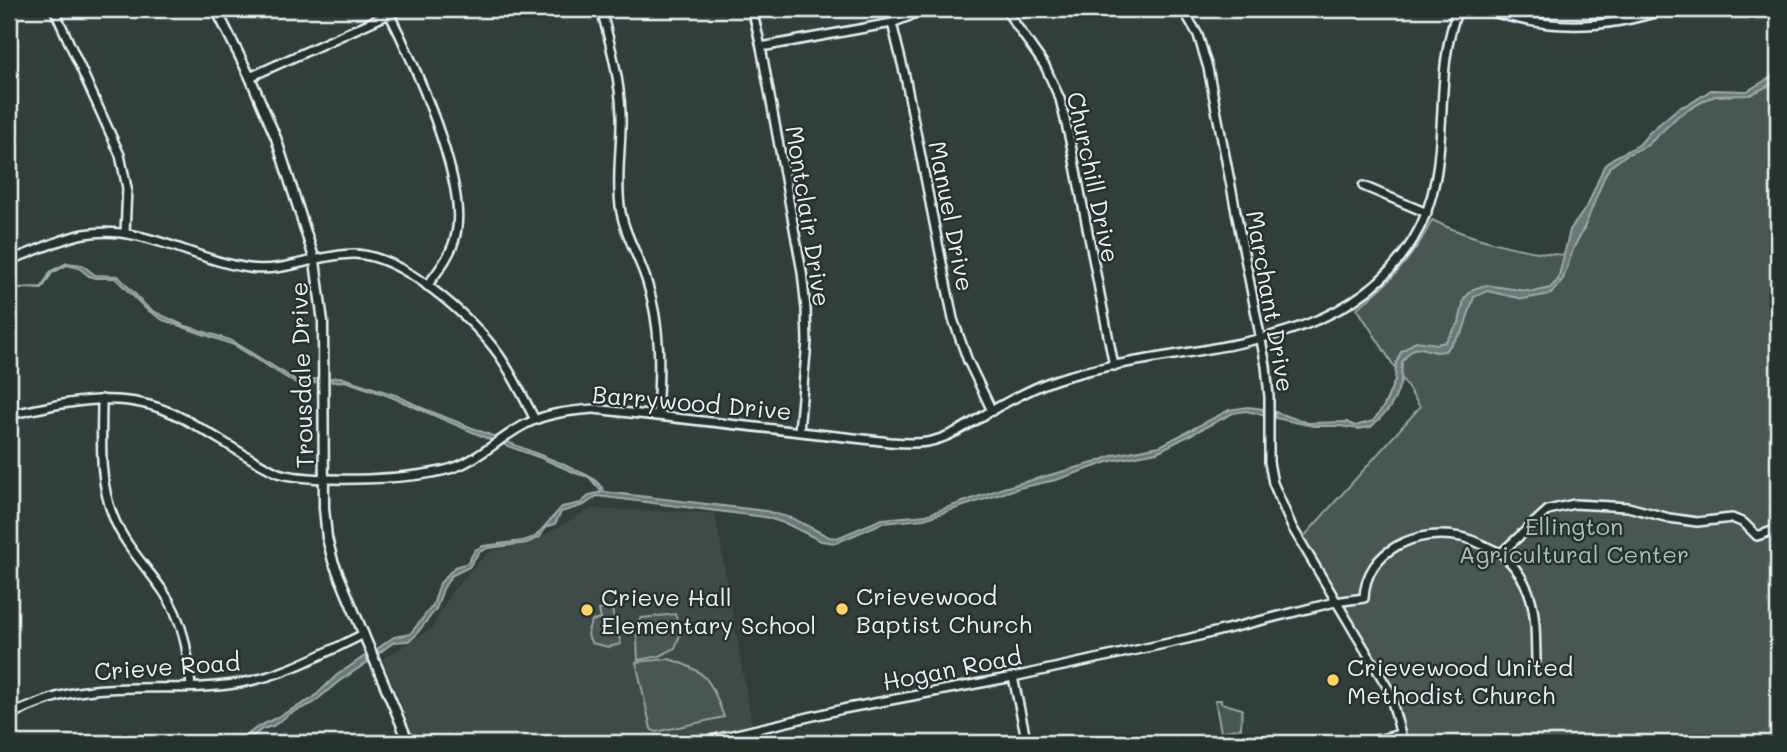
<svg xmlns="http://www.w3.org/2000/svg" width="1787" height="752" font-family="Mali,sans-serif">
  <rect width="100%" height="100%" fill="#323e39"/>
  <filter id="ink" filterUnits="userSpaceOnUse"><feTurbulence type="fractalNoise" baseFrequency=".0143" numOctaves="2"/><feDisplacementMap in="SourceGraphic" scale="14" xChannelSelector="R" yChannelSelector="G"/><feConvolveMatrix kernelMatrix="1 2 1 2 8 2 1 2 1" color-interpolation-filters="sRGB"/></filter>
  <g filter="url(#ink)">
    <polygon fill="#3f4b46" points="590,509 715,513 752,725 674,743 417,743 383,659 432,628 451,593 487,553 534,541"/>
    <g fill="#495651" stroke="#98a4a4" stroke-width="2">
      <path d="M1778,77V743H1403L1394,702L1300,541L1420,407L1357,308C1390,284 1414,257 1432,220C1467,238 1529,254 1569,255L1604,171L1623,155L1644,144L1681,112L1707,96L1751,92Z"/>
      <path d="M611,607L621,644L608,647L592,643C586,636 588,628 592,621L601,619L599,610Z"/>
      <polygon points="675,614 681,632 675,648 660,656 638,660 636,622 642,618"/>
      <path d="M669,659C708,671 710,680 724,717L656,732L651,729L636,662Z"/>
      <polygon points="1215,700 1221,700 1221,703 1242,709 1241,728 1221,732"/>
    </g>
    <g fill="#6d7978" stroke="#9ea9ab" stroke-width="2">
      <polygon points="1778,73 1778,81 1750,95 1716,96 1707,99 1678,116 1648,145 1626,155 1610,167 1605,175 1585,226 1574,247 1563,279 1551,294 1523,299 1487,291 1474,297 1463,331 1445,351 1436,352 1421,348 1414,349 1408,354 1402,362 1401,382 1395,398 1389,409 1371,427 1358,429 1340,426 1313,426 1275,418 1275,412 1308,423 1347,422 1355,426 1373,421 1384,406 1395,380 1396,363 1401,352 1416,341 1437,344 1445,342 1459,323 1464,299 1473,289 1486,285 1533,292 1550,288 1558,280 1570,230 1588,205 1604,166 1613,158 1639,145 1650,132 1678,108 1691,103 1711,90 1747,91"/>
      <polygon points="67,263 82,265 95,275 118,276 149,309 159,314 183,325 230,340 299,382 315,379 315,383 300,386 234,345 163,320 146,309 115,278 95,278 89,276 79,268 67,265 52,273 42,289 25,288 9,292 9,289 13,288 42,287 51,271"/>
      <path d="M340,377L398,396L422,408L563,464C581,474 593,473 605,492L766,511L794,519L829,537L837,538L882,519L926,515L1003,488L1097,462L1114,455L1160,446L1229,410L1248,407L1263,409L1264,415L1246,411L1233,413L1157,452L1111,461L1056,480L1019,488L924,519L882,523L836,543L821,541L787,524L765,517L597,496L584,505L561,512L555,524L546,527L540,537L527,543L488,548L479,552L469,567L451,576L443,589L436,609L414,637L408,641L394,642L379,653L377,649L394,637L410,634L433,605L440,583L455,567L468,563L475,550L483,546L523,541L535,537L562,507L581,503L590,495L602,492L589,477L578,474L541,458L491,440L389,396L345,381L332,382L331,378Z"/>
      <polygon points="365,656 368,662 338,682 312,704 291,713 273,726 262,729 245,743 236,743 256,728 312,699 337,675"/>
    </g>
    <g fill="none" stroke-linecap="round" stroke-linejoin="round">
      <g stroke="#e8f1f8" stroke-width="12">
        <g id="minor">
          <polyline points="54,9 120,155 127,188 125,233"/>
          <path d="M387,9C412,58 468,182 456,234C452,254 439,270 427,286"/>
          <path d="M601,9C610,43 620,79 621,114C622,145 616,175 620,206C623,232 639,256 647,282C661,326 660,368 657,415"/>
          <polyline points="752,9 761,47 802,272 806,309 807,342 799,431"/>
          <polyline points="1005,9 1045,66 1060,99 1071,145 1114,366"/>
          <polyline points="1183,9 1198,35 1208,68 1266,366 1269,397 1269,462 1273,483 1292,527 1389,690 1403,743"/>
          <path d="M1485,9C1545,31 1606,30 1666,9"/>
          <polyline points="892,23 905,76 953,319 968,361 992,411"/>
          <polyline points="761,47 892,23 928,9"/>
          <polyline points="250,77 400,9"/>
          <polyline points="1363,186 1427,213"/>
          <path d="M9,260C34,253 57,239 84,234C144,224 192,260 249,268C286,273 318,254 354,254C402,255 472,317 499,355C513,375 524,398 535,420"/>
          <path d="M102,399C102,437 98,479 113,516C124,545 146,566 163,591C184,621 188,652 191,687"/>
          <path d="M9,415C64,403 120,388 174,414C210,431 242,456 278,473C312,484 425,480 458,466C483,456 502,436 526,424C546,413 571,411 594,409L890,442C902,443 915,444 927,442C949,438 970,424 989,412C1010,400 1032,388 1055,380C1174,341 1339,361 1413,240C1457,168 1429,84 1458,9"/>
          <path d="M1501,553C1537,586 1535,615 1536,660"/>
          <polyline points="1013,677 1027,743"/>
          <path d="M9,715C33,705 58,694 85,691C136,684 189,692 240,683C283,676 324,653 364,634"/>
          <path d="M698,743L843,709L1013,677L1187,639L1335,602L1364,598C1366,549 1418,528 1461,537C1476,540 1487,548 1501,553L1548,510L1574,504L1628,507L1669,518L1697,522L1732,518L1744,523L1757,536L1778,529"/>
          <polyline points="1366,743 1400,734"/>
        </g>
      </g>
      <g stroke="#e8f1f8" stroke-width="13">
        <polyline id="tertiary" points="216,9 250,77 276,138 315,261 323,322 324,508 327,538 333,561 409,743"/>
      </g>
      <use href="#minor" stroke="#26332d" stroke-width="7"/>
      <use href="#tertiary" stroke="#26332d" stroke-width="8"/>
    </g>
  </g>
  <g fill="#ffd166" stroke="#26332d" stroke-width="2.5">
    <circle cx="842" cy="609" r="7"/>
    <circle cx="587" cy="610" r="7"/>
    <circle cx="1333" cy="680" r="7"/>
  </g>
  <g text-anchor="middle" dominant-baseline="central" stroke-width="5" stroke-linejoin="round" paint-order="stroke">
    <g font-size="24" fill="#e8f1f8" stroke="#26332d">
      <text transform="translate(1094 177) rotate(78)">Churchill Drive</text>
      <text transform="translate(809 216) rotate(81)">Montclair Drive</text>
      <text transform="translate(952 216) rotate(79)">Manuel Drive</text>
      <text transform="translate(1271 301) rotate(80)">Marchant Drive</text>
      <text transform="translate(301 375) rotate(-92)">Trousdale Drive</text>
      <text transform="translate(692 402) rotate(5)">Barrywood Drive</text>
      <text transform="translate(167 666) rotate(-4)">Crieve Road</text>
      <text transform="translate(952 668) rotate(-11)">Hogan Road</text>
    </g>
    <g font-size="24" fill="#b0bbbe" stroke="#26332d">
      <text x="1574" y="525">Ellington<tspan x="1574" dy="28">Agricultural Center</tspan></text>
    </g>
    <g font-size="24" fill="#e8f1f8" stroke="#26332d" text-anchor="start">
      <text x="856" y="595">Crievewood<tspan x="856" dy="28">Baptist Church</tspan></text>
      <text x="601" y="596">Crieve Hall<tspan x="601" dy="28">Elementary School</tspan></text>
      <text x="1347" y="666">Crievewood United<tspan x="1347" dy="28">Methodist Church</tspan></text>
    </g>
  </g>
  <rect width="1787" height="752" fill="none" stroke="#26332d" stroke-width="35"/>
  <rect x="18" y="18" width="1752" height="717" fill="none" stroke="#e8f1f8" stroke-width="2.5" filter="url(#ink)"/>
</svg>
